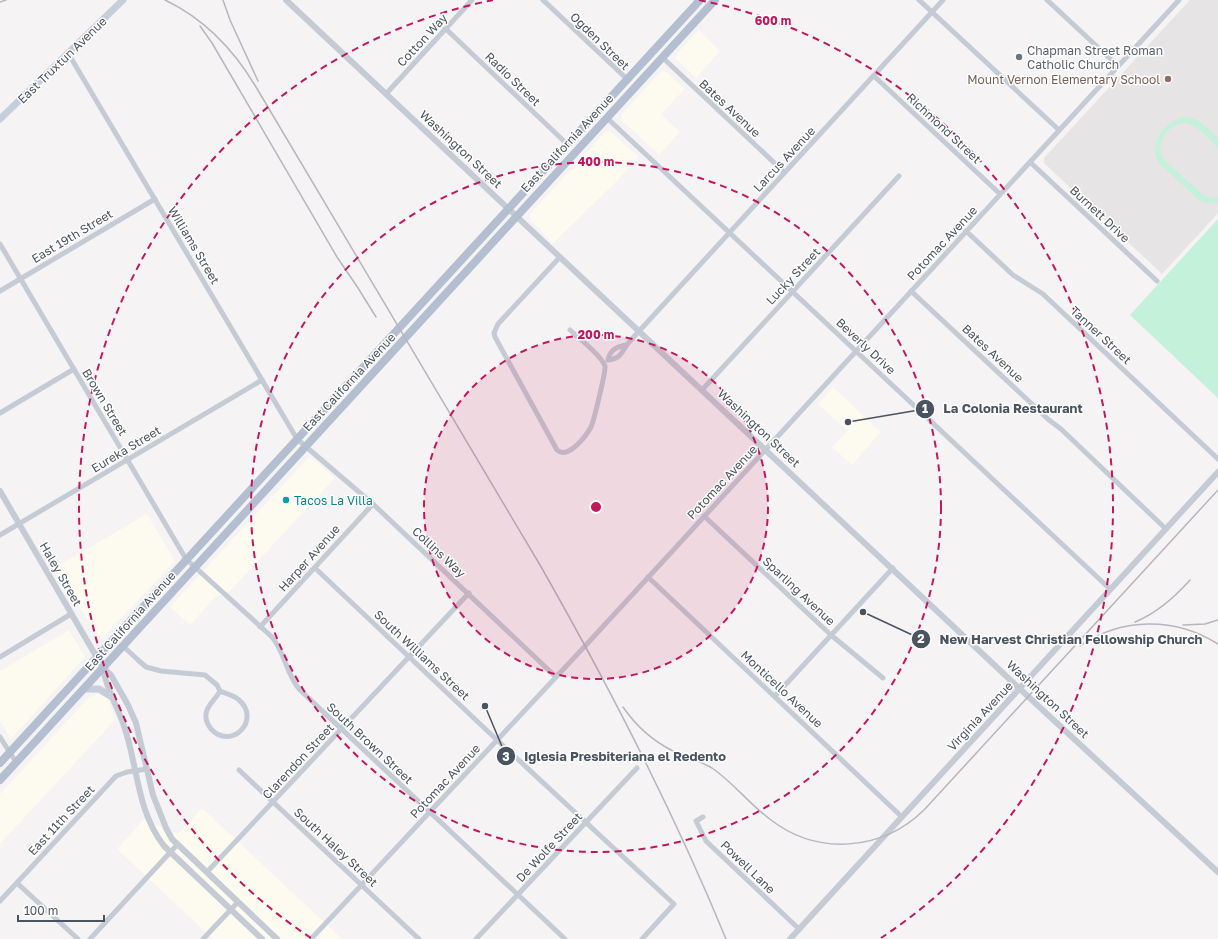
<svg xmlns="http://www.w3.org/2000/svg" width="1218" height="939" font-family="'Golos Text',sans-serif">
  <rect width="100%" height="100%" fill="#f5f3f3"/>
  <g fill="#fdfaef">
    <polygon points="699,30 720,51 696,78 676,59 676,57 677,53"/>
    <polygon points="663,71 667,72 685,89 661,114 680,132 659,155 622,121 621,117 622,114 659,73"/>
    <polygon points="606,131 611,132 639,157 614,184 553,243 531,221 530,218 530,214"/>
    <polygon points="833,387 881,432 852,465 832,447 847,431 818,404"/>
    <polygon points="309,457 312,458 335,478 230,591 215,597 190,625 170,607"/>
    <polygon points="147,514 175,561 100,641 56,567"/>
    <polygon points="69,630 85,657 11,739 0,721 0,671"/>
    <polygon points="98,694 102,695 107,698 116,719 0,844 0,794 89,697"/>
    <polygon points="202,808 342,939 213,939 117,849 143,820 178,834"/>
  </g>
  <polygon fill="#e6e4e5" points="1190,0 1218,0 1218,213 1162,274 1044,163 1044,158"/>
  <g fill="#c3f1d9">
    <path d="M1184,117C1199,117 1208,129 1218,138V148C1211,141 1198,126 1189,124C1170,119 1151,145 1165,161L1203,195L1211,198L1218,197V202L1206,203L1198,199L1160,164C1147,144 1163,122 1184,117Z"/>
    <polygon points="1218,219 1218,398 1130,315"/>
  </g>
  <g fill="none" stroke-linecap="round" stroke-linejoin="round">
    <g stroke="#c4cbd4" stroke-width="5">
      <polyline points="543,0 627,79"/>
      <polyline points="919,0 1059,130"/>
      <polyline points="1047,0 1118,66"/>
      <polyline points="446,29 567,144"/>
      <polyline points="68,53 297,439 373,504 556,677"/>
      <polyline points="662,57 784,172"/>
      <polyline points="874,76 1000,194"/>
      <polyline points="386,94 472,0"/>
      <polyline points="607,118 1110,589"/>
      <polyline points="1030,162 1157,281"/>
      <polyline points="966,231 1013,275 1043,294 1218,459"/>
      <path d="M0,244L186,559L272,637C285,653 286,673 299,689L565,939"/>
      <path d="M560,257L498,324L494,333L495,337L557,450C568,460 586,436 591,427C594,420 606,371 605,366C602,356 579,338 570,330"/>
      <polyline points="0,291 155,199"/>
      <polyline points="911,291 1049,420 1061,429 1166,529"/>
      <path d="M626,345C616,347 610,350 608,360C624,358 621,350 630,341L943,0"/>
      <polyline points="702,390 899,176"/>
      <polyline points="0,413 74,369"/>
      <polyline points="704,516 831,635 883,678"/>
      <polyline points="0,535 262,380"/>
      <polyline points="315,568 497,740 674,904 642,939"/>
      <polyline points="648,577 902,817"/>
      <polyline points="260,627 373,504"/>
      <polyline points="123,646 138,660 146,667 161,671 205,675 217,685 220,691"/>
      <polyline points="0,657 71,614"/>
      <path d="M220,691C226,694 234,695 239,700C262,720 231,751 211,729C208,725 205,719 206,714C207,705 216,699 220,691Z"/>
      <polyline points="775,696 893,568"/>
      <polyline points="0,737 16,762"/>
      <polyline points="239,770 419,939"/>
      <polyline points="703,817 696,821 706,841 799,929"/>
      <polyline points="207,872 469,593"/>
      <polyline points="17,883 78,939"/>
      <polyline points="0,901 116,776 127,772 147,769"/>
      <polyline points="90,939 177,845"/>
      <polyline points="203,939 238,902"/>
      <polyline points="311,939 586,645 1179,0"/>
      <polyline points="476,939 637,768"/>
    </g>
    <g stroke="#c4cbd4" stroke-width="6">
      <polyline points="286,0 1020,689 1218,872"/>
      <path d="M0,491L103,668C106,688 116,704 123,723C138,764 136,810 164,846L262,939"/>
      <polyline points="103,668 111,675 128,705 136,723 153,795 166,828 172,839 277,939"/>
      <polyline points="790,939 1218,472"/>
    </g>
    <g stroke="#c6cedb" stroke-width="7">
      <polyline points="0,119 123,0"/>
      <polyline points="84,689 99,689 112,697"/>
    </g>
    <g stroke="#b3bfd1" stroke-width="8">
      <polyline points="0,763 700,0"/>
      <polyline points="0,780 715,0"/>
    </g>
    <g stroke="#b5b7bd" stroke-width="1.5">
      <path d="M165,0C205,19 234,50 256,87L540,565C609,686 673,810 726,939"/>
      <polyline points="223,0 230,20 258,81"/>
      <polyline points="0,2 6,0"/>
      <polyline points="200,26 212,43 337,257 358,288 376,317"/>
      <path d="M1135,622C1157,613 1174,598 1190,580"/>
      <polyline points="1183,625 1205,624 1218,620"/>
      <path d="M1080,646C1122,617 1175,617 1218,644"/>
      <path d="M623,707C636,726 653,741 673,751C686,757 700,761 712,768C734,783 750,805 771,820C818,856 882,851 924,810L1218,490"/>
    </g>
  </g>
  <circle cx="596" cy="507" r="172" fill="#c2185b" fill-opacity=".12"/>
  <g fill="none" stroke="#c2185b" stroke-width="2" stroke-dasharray="7 5">
    <circle cx="596" cy="507" r="172"/>
    <circle cx="596" cy="507" r="345"/>
    <path d="M311 938A517 517 0 0 1 493 0M699 0A517 517 0 0 1 881 938"/>
  </g>
  <circle fill="#6b7280" stroke="#fff" stroke-width="1.5" cx="1019" cy="57" r="4"/>
  <circle fill="#8d6e63" stroke="#fff" stroke-width="1.5" cx="1168" cy="79" r="4"/>
  <circle fill="#0f9aa8" stroke="#fff" stroke-width="1.5" cx="286" cy="500" r="4"/>
  <g text-anchor="middle" dominant-baseline="central" stroke-width="3" stroke-linejoin="round" paint-order="stroke">
    <g font-size="12" fill="#4a5460" stroke="#fff">
      <text transform="translate(422 40) rotate(-47)">Cotton Way</text>
      <text transform="translate(600 41) rotate(44)">Ogden Street</text>
      <text transform="translate(62 60) rotate(-44)">East Truxtun Avenue</text>
      <text transform="translate(513 79) rotate(44)">Radio Street</text>
      <text transform="translate(730 108) rotate(43)">Bates Avenue</text>
      <text transform="translate(944 128) rotate(43)">Richmond Street</text>
      <text transform="translate(567 143) rotate(-47)">East California Avenue</text>
      <text transform="translate(461 149) rotate(43)">Washington Street</text>
      <text transform="translate(784 159) rotate(-47)">Larcus Avenue</text>
      <text transform="translate(1100 214) rotate(43)">Burnett Drive</text>
      <text transform="translate(72 236) rotate(-31)">East 19th Street</text>
      <text transform="translate(942 243) rotate(-47)">Potomac Avenue</text>
      <text transform="translate(194 245) rotate(59)">Williams Street</text>
      <text transform="translate(793 276) rotate(-47)">Lucky Street</text>
      <text transform="translate(1101 335) rotate(43)">Tanner Street</text>
      <text transform="translate(866 346) rotate(43)">Beverly Drive</text>
      <text transform="translate(993 353) rotate(43)">Bates Avenue</text>
      <text transform="translate(349 382) rotate(-47)">East California Avenue</text>
      <text transform="translate(105 402) rotate(59)">Brown Street</text>
      <text transform="translate(759 428) rotate(43)">Washington Street</text>
      <text transform="translate(126 449) rotate(-31)">Eureka Street</text>
      <text transform="translate(722 482) rotate(-47)">Potomac Avenue</text>
      <text transform="translate(439 552) rotate(43)">Collins Way</text>
      <text transform="translate(309 558) rotate(-48)">Harper Avenue</text>
      <text transform="translate(61 574) rotate(60)">Haley Street</text>
      <text transform="translate(799 591) rotate(43)">Sparling Avenue</text>
      <text transform="translate(130 621) rotate(-48)">East California Avenue</text>
      <text transform="translate(422 655) rotate(43)">South Williams Street</text>
      <text transform="translate(782 689) rotate(43)">Monticello Avenue</text>
      <text transform="translate(1048 699) rotate(43)">Washington Street</text>
      <text transform="translate(980 716) rotate(-47)">Virginia Avenue</text>
      <text transform="translate(370 743) rotate(43)">South Brown Street</text>
      <text transform="translate(298 761) rotate(-47)">Clarendon Street</text>
      <text transform="translate(445 781) rotate(-47)">Potomac Avenue</text>
      <text transform="translate(61 820) rotate(-47)">East 11th Street</text>
      <text transform="translate(336 847) rotate(43)">South Haley Street</text>
      <text transform="translate(549 847) rotate(-47)">De Wolfe Street</text>
      <text transform="translate(748 867) rotate(44)">Powell Lane</text>
    </g>
    <g font-size="12" fill="#5b616d" stroke="#fff" text-anchor="start">
      <text x="1027" y="50">Chapman Street Roman<tspan x="1027" dy="14">Catholic Church</tspan></text>
    </g>
    <g font-size="12" fill="#785e54" stroke="#fff" text-anchor="end">
      <text x="1160" y="79">Mount Vernon Elementary School</text>
    </g>
    <g font-size="12" fill="#0d838f" stroke="#fff" text-anchor="start">
      <text x="294" y="500">Tacos La Villa</text>
    </g>
  </g>
  <circle cx="596" cy="507" r="6" fill="#c2185b" stroke="#fff" stroke-width="2"/>
  <g font-size="12" text-anchor="middle" font-weight="bold" fill="#c2185b" stroke="#fff" stroke-width="3" stroke-linejoin="round" paint-order="stroke">
    <text x="773" y="25">600 m</text>
    <text x="596" y="166">400 m</text>
    <text x="596" y="339">200 m</text>
  </g>
  <path fill="none" stroke="#4a5460" stroke-width="1.5" d="M848 422L925 409M863 612L921 639M485 706L506 756"/>
  <g fill="#4a5460" stroke="#fff" stroke-width="1.5">
    <circle cx="848" cy="422" r="4"/>
    <circle cx="863" cy="612" r="4"/>
    <circle cx="485" cy="706" r="4"/>
    <circle cx="925" cy="409" r="10"/>
    <circle cx="921" cy="639" r="10"/>
    <circle cx="506" cy="756" r="10"/>
  </g>
  <g font-size="12" text-anchor="middle" font-weight="bold" fill="#fff">
    <text x="925" y="413">1</text>
    <text x="921" y="643">2</text>
    <text x="506" y="761">3</text>
  </g>
  <g font-size="13" text-anchor="middle" font-weight="bold" fill="#4a5460" stroke="#fff" stroke-width="3" stroke-linejoin="round" paint-order="stroke">
    <text x="1013" y="413">La Colonia Restaurant</text>
    <text x="1071" y="644">New Harvest Christian Fellowship Church</text>
    <text x="625" y="761">Iglesia Presbiteriana el Redento</text>
  </g>
  <path d="M18 915v6h86v-6" fill="none" stroke="#4a5460" stroke-width="2"/>
  <text x="24" y="915" font-size="12" fill="#4a5460" stroke="#ffffff" stroke-width="3" paint-order="stroke">100 m</text>
</svg>
